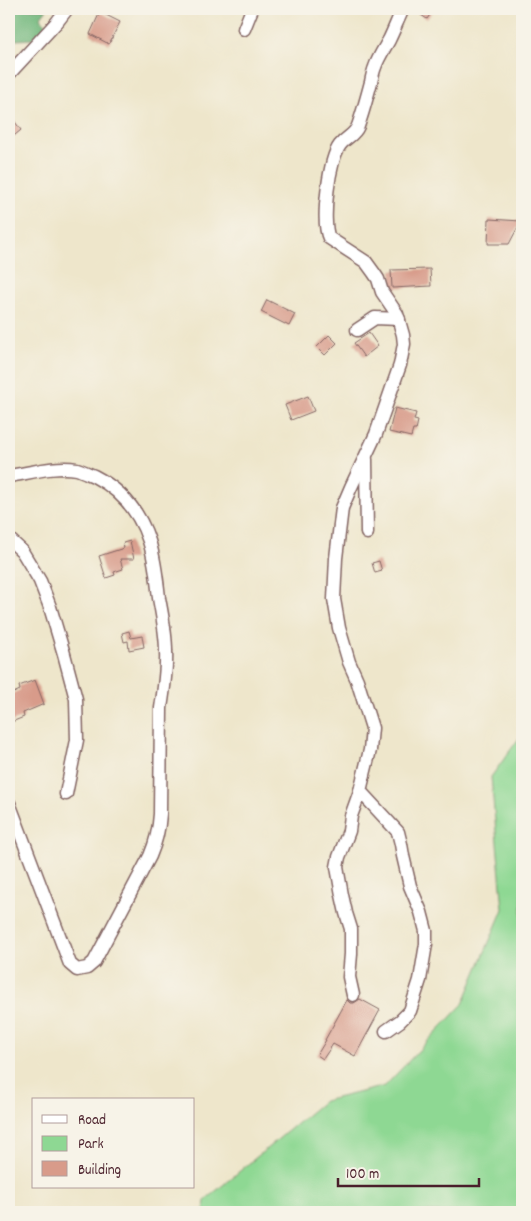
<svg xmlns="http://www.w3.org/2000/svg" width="531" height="1221" font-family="Dekko,sans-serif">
  <rect width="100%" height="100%" fill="#f7f3e8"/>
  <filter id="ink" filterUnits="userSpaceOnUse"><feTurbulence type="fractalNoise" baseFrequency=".02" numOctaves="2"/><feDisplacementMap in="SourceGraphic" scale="10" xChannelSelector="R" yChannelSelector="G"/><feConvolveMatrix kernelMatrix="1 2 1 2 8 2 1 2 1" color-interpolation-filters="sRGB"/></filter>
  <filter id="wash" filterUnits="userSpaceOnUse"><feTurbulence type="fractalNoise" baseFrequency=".0096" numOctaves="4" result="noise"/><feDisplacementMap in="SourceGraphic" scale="20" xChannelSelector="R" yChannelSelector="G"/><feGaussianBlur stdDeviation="1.12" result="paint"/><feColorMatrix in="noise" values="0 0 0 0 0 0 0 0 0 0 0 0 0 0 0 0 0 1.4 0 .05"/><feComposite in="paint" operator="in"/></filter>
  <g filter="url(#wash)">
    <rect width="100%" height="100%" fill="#eee6cb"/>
    <polygon fill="#8ed893" stroke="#6c7c5f" points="522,734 522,1212 204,1212 205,1200 324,1101 385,1086 463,1004 503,909 491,777"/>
    <polygon fill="#72b87d" stroke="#5e6c54" points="11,9 47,9 40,18 47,25 34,39 15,40 9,45 9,17"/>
    <g id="blocks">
      <g fill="#d89b8a">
        <polygon points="412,9 434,9 427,19"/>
        <polygon points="100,12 120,22 109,44 90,34"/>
        <polygon points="9,114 21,130 9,140"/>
        <polygon points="489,219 521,221 509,244 488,244"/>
        <polygon points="430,269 431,286 392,288 391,270"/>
        <polygon points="267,300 295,314 289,326 261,312"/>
        <polygon points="369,333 378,346 364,357 354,343"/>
        <polygon points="329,335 337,343 325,355 317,347"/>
        <polygon points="308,396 314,411 291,420 285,405"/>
        <polygon points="395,408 416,413 414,420 418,421 416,430 413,430 411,437 389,432"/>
        <polygon points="130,541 134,559 120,559 123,569 114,572 115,575 106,578 99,556 124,548 123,543"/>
        <polygon points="379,561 382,571 375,573 372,563"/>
        <polygon points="129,631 131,638 142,636 144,647 129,650 128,641 124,642 122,633"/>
        <polygon points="35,680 44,704 23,713 24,717 9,723 9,695 20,690 19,686"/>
        <polygon points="360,999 380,1010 355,1056 333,1044 323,1059 317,1055 326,1040 325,1040 347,1000 350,1003 354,1003"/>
      </g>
    </g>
  </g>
  <g filter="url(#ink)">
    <use href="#blocks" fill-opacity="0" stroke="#836563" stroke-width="1"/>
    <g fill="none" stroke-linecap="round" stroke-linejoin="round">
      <g stroke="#836563" stroke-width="15">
        <g id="minor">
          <polyline points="244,29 252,9"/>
          <polyline points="9,74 57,22 67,9"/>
          <polyline points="357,330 375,318 399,319"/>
          <polyline points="366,459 367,533"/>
          <path d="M9,476C29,473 56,465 77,469C83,471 89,474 94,476C121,490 140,513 149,541C155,559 157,579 159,598C162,615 166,633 166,651C167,669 164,689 161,708L160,814C159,830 156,842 150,856L94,962L87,968L77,970L70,964L9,803"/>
          <polyline points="9,539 22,551 40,581 50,607 64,654 76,699 77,740 66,794"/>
          <polyline points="353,995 349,977 351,954 351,929 346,913 342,895 337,867 339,857 349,831 351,816 360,791"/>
          <path d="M386,1031L400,1021L410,1011L420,980L426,944V931L421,912L410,886L403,856L401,844L398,832L360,791L370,750L372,728L357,680L349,662L339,628L334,599L336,558L342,508L351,487L376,434L400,365L404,344L403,335L397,314L382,292L378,279L374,273L366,262L329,238C321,222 329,159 340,145C346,137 354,136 358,126C363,112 367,97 371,82C372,77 373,72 375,67C378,58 384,49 389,40C394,30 398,19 403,9"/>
        </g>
      </g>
      <use href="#minor" stroke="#fff" stroke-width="12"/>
    </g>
  </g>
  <rect width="531" height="1221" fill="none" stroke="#f7f3e8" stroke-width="30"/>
  <rect x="32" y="1098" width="162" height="90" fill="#f7f3e8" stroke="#b29e9c"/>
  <rect x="42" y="1115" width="25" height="8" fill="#ffffff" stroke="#b29e9c"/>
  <text x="78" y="1124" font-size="15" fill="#4a1f2b">Road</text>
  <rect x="42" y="1136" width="25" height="15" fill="#8ed893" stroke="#b29e9c"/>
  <text x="78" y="1148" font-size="15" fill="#4a1f2b">Park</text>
  <rect x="42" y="1161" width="25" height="15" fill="#d89b8a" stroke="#b29e9c"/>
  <text x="78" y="1174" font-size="15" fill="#4a1f2b">Building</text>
  <path d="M338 1178v8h141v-8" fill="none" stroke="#4a1f2b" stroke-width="2.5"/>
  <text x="346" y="1178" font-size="15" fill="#4a1f2b" stroke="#f7f3e8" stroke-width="4" paint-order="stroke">100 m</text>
</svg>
